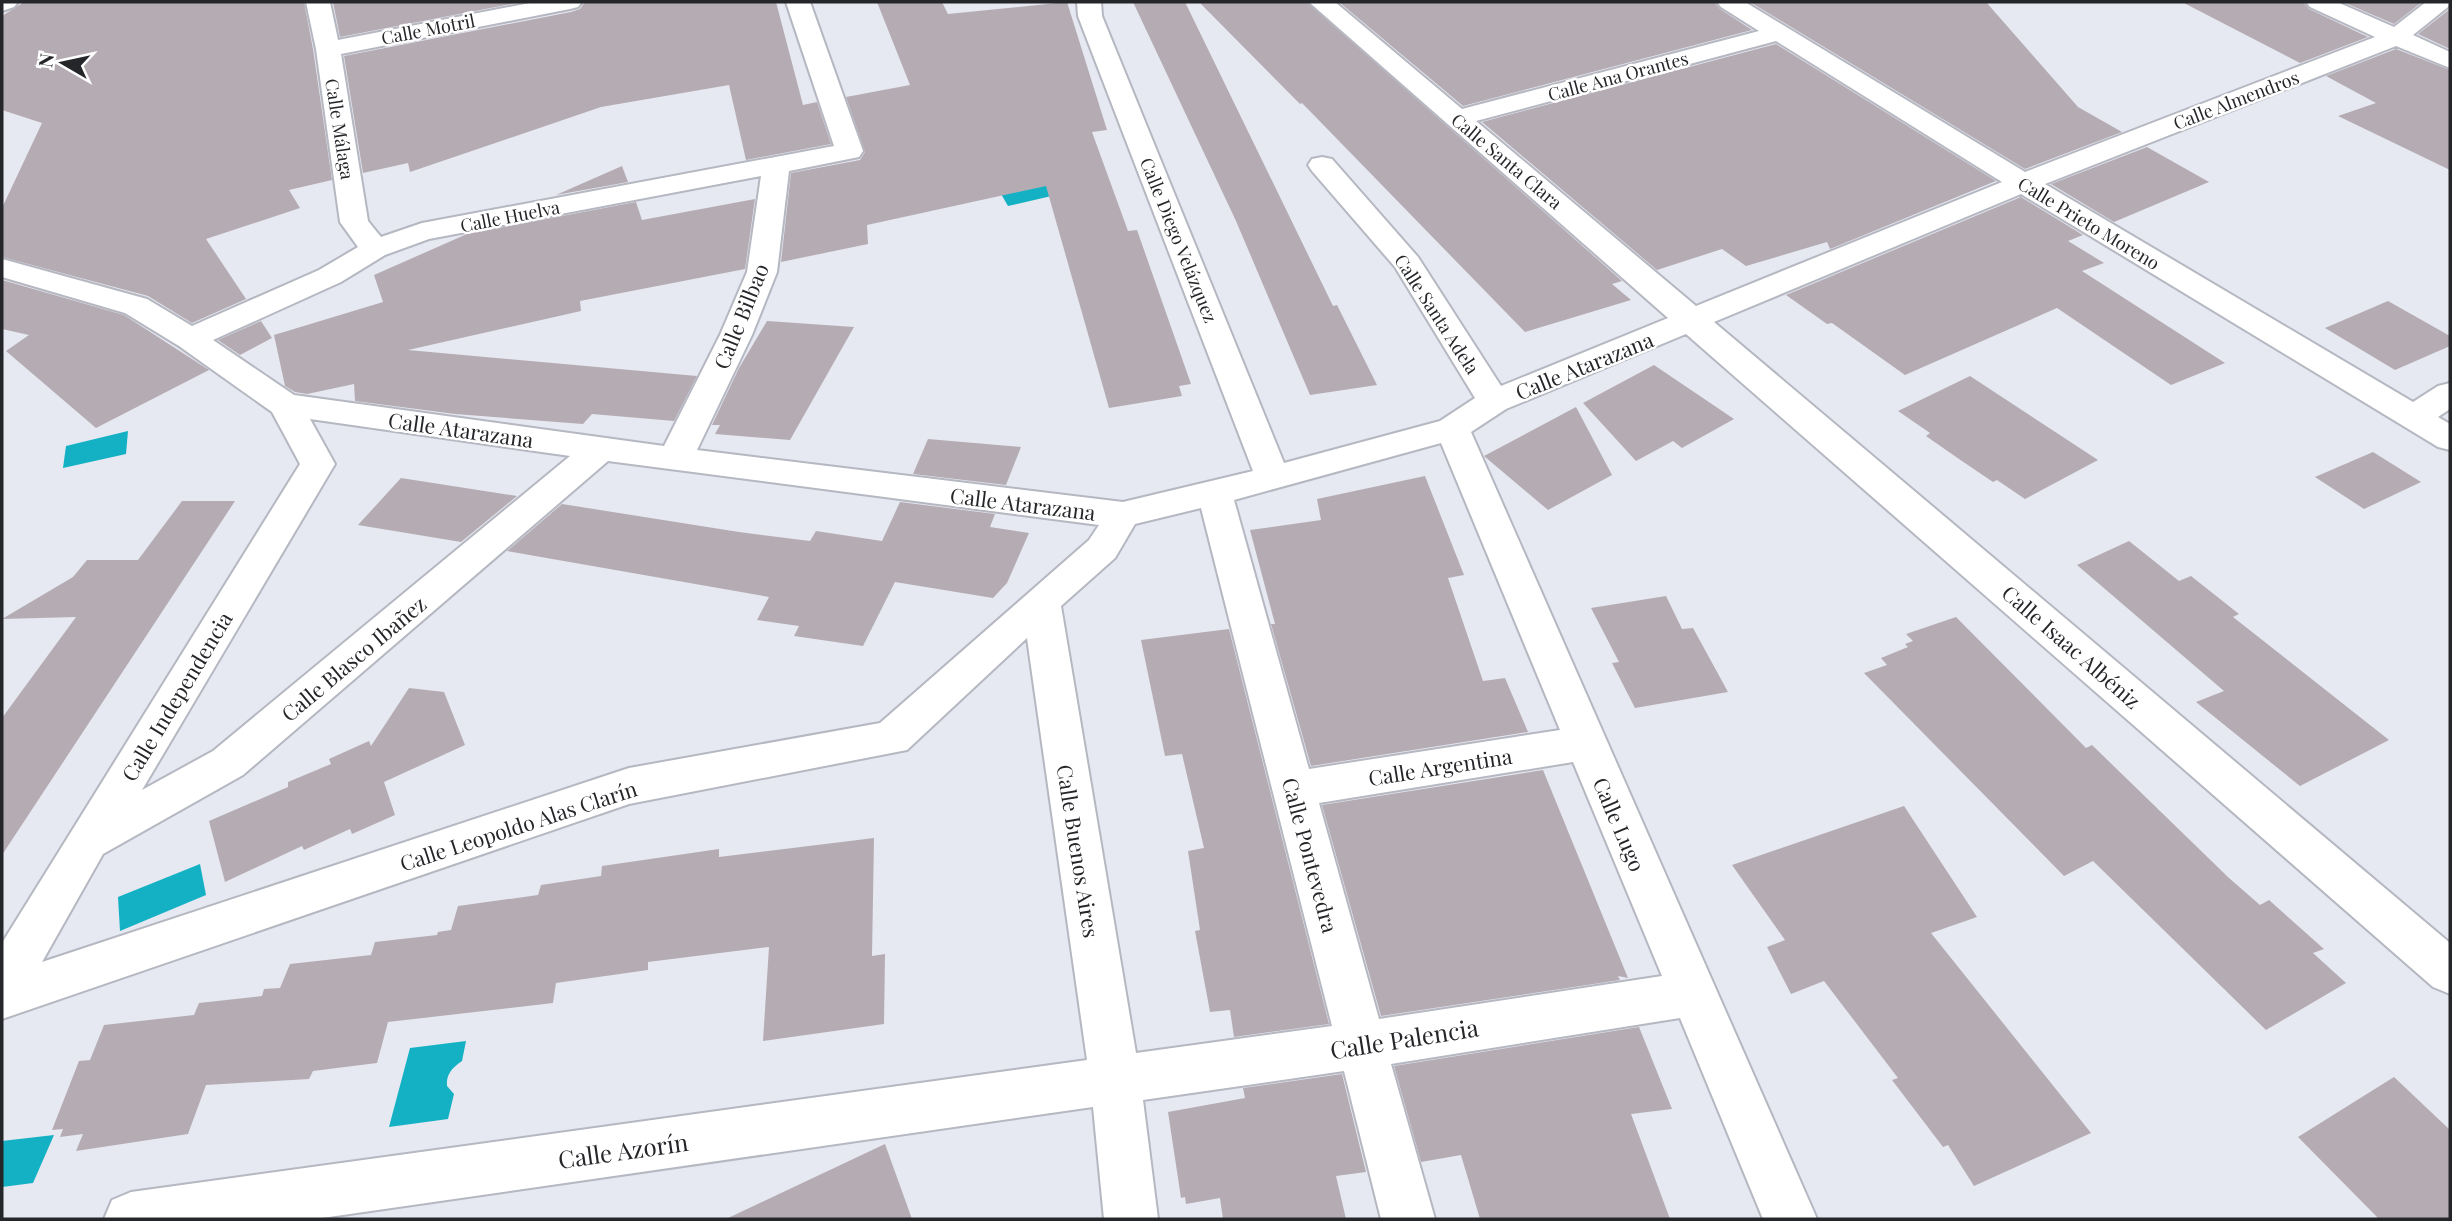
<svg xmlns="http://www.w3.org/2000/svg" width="2452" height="1221" font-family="'Playfair Display',serif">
  <rect width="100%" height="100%" fill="#e6e8f2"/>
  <g fill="#13b1c3">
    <polygon points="1049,176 1060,194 1008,206 997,187"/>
    <polygon points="128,431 126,454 63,468 66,446"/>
    <polygon points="200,864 206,895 120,931 118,897"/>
    <path d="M466,1041L462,1061C452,1068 446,1074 447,1086L454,1094L448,1119L389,1127L410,1048Z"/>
    <polygon points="54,1135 33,1183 2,1187 2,1141"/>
  </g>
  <g fill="#b5acb3">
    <polygon points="24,2 304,2 313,49 332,180 289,190 300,208 206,239 246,299 192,323 148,296 2,257 2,208 42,123 2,110 2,16"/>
    <polygon points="333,2 522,2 340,37"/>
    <polygon points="585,2 776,2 803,105 817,102 831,144 746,160 729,85 601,107 410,172 408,163 363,173 344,56 571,12 580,9"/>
    <polygon points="877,2 942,2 948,14 1067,2 1107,130 1092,132 1128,231 1137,230 1191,384 1179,386 1182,396 1109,408 1046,186 867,225 868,244 781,262 791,173 860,160 865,152 846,97 910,85"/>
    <polygon points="1133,2 1185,2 1333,306 1337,305 1377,385 1310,395 1236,221"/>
    <polygon points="1199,2 1307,2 1622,281 1612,284 1631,300 1525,332 1302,103 1300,104"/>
    <polygon points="1339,2 1714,2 1720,9 1752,30 1463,106"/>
    <polygon points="1750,2 1986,2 2078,107 2122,132 2025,169"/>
    <polygon points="2182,2 2303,2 2309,9 2368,37 2300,63"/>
    <polygon points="2343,2 2422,2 2394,24"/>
    <polygon points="2450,8 2450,49 2418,34 2450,9"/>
    <polygon points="1776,44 1996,181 1830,249 1827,242 1746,266 1722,249 1657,270 1482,122"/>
    <polygon points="2396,49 2450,70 2450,170 2338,116 2376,103 2326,76"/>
    <polygon points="2147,147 2209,182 2114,222 2051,184"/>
    <polygon points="622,166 628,182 556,195"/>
    <polygon points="2021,197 2083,235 2068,241 2104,263 2082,271 2225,363 2171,385 2057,308 1905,375 1832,323 1827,324 1786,295"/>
    <polygon points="755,199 745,269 580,301 581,311 408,350 697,376 674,421 592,414 583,424 455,414 355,401 354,384 307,394 295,392 285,386 274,335 383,302 374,275 467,234 636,202 642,220"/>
    <polygon points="2,280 124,315 209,370 96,428 6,351 29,335 2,329"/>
    <polygon points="2388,301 2450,336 2450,346 2395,370 2325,328"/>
    <polygon points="261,321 272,338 240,355 218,340"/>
    <polygon points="767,321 854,327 790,440 715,434 720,425 712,425 739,368"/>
    <polygon points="1654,365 1734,419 1682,448 1673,441 1636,461 1583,403"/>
    <polygon points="1970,376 2098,460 2025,499 1997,480 1993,482 1959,459 1926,436 1930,433 1898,411"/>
    <polygon points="1576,407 1612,475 1548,510 1484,456"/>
    <polygon points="928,439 1021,447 1006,485 913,474"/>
    <polygon points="2373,452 2421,482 2364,509 2315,477"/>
    <polygon points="1425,476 1464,575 1448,578 1483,681 1505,678 1528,732 1311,766 1271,624 1275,624 1250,530 1321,520 1317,499"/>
    <polygon points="401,478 517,496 461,542 358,525"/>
    <polygon points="182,501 235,501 2,855 2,718 76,617 2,619 73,577 87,560 138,560"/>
    <polygon points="900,502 995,514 990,527 1029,533 1007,583 993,598 895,582 863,646 794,636 799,626 757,620 769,597 507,551 562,504 739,532 810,541 816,531 882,541"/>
    <polygon points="2129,541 2179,581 2191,576 2239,614 2233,617 2389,740 2300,786 2196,702 2224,691 2077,565"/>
    <polygon points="1666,596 1682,629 1693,628 1728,692 1635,708 1612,663 1619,662 1591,608"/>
    <polygon points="1956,617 2086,748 2092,745 2229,878 2260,905 2269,900 2324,949 2313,953 2346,983 2266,1030 2093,861 2064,876 1864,673 1887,665 1881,658 1908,647 1905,644 1913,641 1906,634"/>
    <polygon points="1229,629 1329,1024 1234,1037 1230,1010 1210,1012 1195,931 1200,930 1188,851 1204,848 1182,754 1165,756 1141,640"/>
    <polygon points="409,688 444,692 465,745 384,782 395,815 352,834 350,829 304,850 302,846 225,882 209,821 288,787 288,782 331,764 329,759 369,741 371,746"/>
    <polygon points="1543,770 1628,978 1618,976 1620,980 1381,1016 1322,805"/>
    <polygon points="1904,806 1977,917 1931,933 2091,1133 1974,1186 1948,1145 1943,1147 1892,1080 1898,1078 1824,981 1791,994 1767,947 1785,940 1732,865"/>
    <polygon points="874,838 872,956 885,954 884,1024 763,1041 769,947 648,962 648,970 556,983 553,1003 388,1022 377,1063 313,1071 309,1079 206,1085 188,1134 76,1151 83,1134 60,1137 63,1129 52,1130 79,1061 90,1060 104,1025 194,1015 199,1003 262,996 264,989 280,988 290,964 371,955 375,942 437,935 438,932 451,930 458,906 538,895 541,885 601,876 602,866 719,849 719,857"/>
    <polygon points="1639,1027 1672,1109 1631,1114 1670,1219 1480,1219 1461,1155 1421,1162 1394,1066"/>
    <polygon points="1342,1074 1366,1172 1336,1176 1346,1219 1223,1219 1220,1198 1186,1204 1185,1197 1181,1198 1168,1112 1245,1098 1243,1088"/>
    <polygon points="2394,1077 2450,1130 2450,1219 2379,1219 2298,1137"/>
    <polygon points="885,1144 912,1219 726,1219"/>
  </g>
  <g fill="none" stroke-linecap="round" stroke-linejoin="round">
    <g stroke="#b5b7c1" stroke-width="4">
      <g id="minor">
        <polygon points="2,2 18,2 14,7 2,11"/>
        <path d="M306,2H330L338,40L535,2H582L578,7L570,9L341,54L368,221L381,237L422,223L834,146L786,2H810L863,151L859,157L789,171L777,272L752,335L697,450L1123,502L1253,471L1078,16L1077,2H1101L1102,16L1284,463L1440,421L1475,398L1395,267L1312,171L1308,165L1312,159L1322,157L1332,159L1418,257L1501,386L1668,318L1309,2H1335L1462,109L1759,31L1721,7L1717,2H1745L2025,172L2375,37L2310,7L2306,2H2337L2394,27L2426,2H2450L2448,7L2413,35L2450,52V68L2396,46L2045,184L2413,402L2438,386L2450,383V409L2438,417L2450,424V450L2438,447L2021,194L1714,322L2450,943V994L2433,987L1686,334L1506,409L1471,432L1817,1219H1763L1680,1018L1391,1064L1435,1219H1381L1344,1071L1143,1100L1158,1219H1104L1093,1107L315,1219H104L112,1200L131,1192L1087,1060L1027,638L907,750L629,804L2,1019V943L300,464L272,412L179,346L125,313L2,277V259L147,299L192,326L319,270L358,247L340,222L316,49ZM1776,41L2002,182L1696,306L1476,121ZM761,176L747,272L720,335L664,446L294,395L213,340L341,282L385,255L429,239ZM310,419L570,456L213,751L142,790L335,464ZM1441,443L1560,730L1309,769L1234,500ZM608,461L1099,525L1089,540L880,723L629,768L42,962L103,854L243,775ZM1201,508L1332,1026L1136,1053L1061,606L1115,558L1135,524ZM1573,762L1662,976L1379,1019L1319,803Z"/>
      </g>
    </g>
    <use href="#minor" fill="#fff" fill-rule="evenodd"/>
  </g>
  <g text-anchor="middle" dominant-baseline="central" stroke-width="5" stroke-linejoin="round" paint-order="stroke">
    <g font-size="18" fill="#252629" stroke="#fff">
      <text transform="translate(428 29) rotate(-11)">Calle Motril</text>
      <text transform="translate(1618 76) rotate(-15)">Calle Ana Orantes</text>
      <text transform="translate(2236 100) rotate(-21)">Calle Almendros</text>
      <text transform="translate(340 129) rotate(81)">Calle Málaga</text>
      <text transform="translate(1507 161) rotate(40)">Calle Santa Clara</text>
      <text transform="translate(510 216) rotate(-11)">Calle Huelva</text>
      <text transform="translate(2089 223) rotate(31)">Calle Prieto Moreno</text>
      <text transform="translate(1179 240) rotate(68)">Calle Diego Velázquez</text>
      <text transform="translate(1437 314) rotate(57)">Calle Santa Adela</text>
    </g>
    <g font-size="21" fill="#252629" stroke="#fff">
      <text transform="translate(740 316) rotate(-68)">Calle Bilbao</text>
      <text transform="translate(1584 365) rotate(-22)">Calle Atarazana</text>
      <text transform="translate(461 429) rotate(8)">Calle Atarazana</text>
      <text transform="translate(1023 503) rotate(7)">Calle Atarazana</text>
      <text transform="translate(2072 646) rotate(41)">Calle Isaac Albéniz</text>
      <text transform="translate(353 658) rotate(-40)">Calle Blasco Ibañez</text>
      <text transform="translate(176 696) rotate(-59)">Calle Independencia</text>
      <text transform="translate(1440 766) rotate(-9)">Calle Argentina</text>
      <text transform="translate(1620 824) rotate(67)">Calle Lugo</text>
      <text transform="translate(518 825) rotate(-18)">Calle Leopoldo Alas Clarín</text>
      <text transform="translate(1079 851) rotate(81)">Calle Buenos Aires</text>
      <text transform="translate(1311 855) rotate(75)">Calle Pontevedra</text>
    </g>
    <g font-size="24" fill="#252629" stroke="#fff">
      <text transform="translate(1404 1038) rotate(-9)">Calle Palencia</text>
      <text transform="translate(623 1150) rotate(-8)">Calle Azorín</text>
    </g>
  </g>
  <rect width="2452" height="1221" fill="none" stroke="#252629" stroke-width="7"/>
  <g transform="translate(63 63) rotate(279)" stroke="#ffffff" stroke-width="5" paint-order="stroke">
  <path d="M0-5L12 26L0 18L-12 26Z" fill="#252629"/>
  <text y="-10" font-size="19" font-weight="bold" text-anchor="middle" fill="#252629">N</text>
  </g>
</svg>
